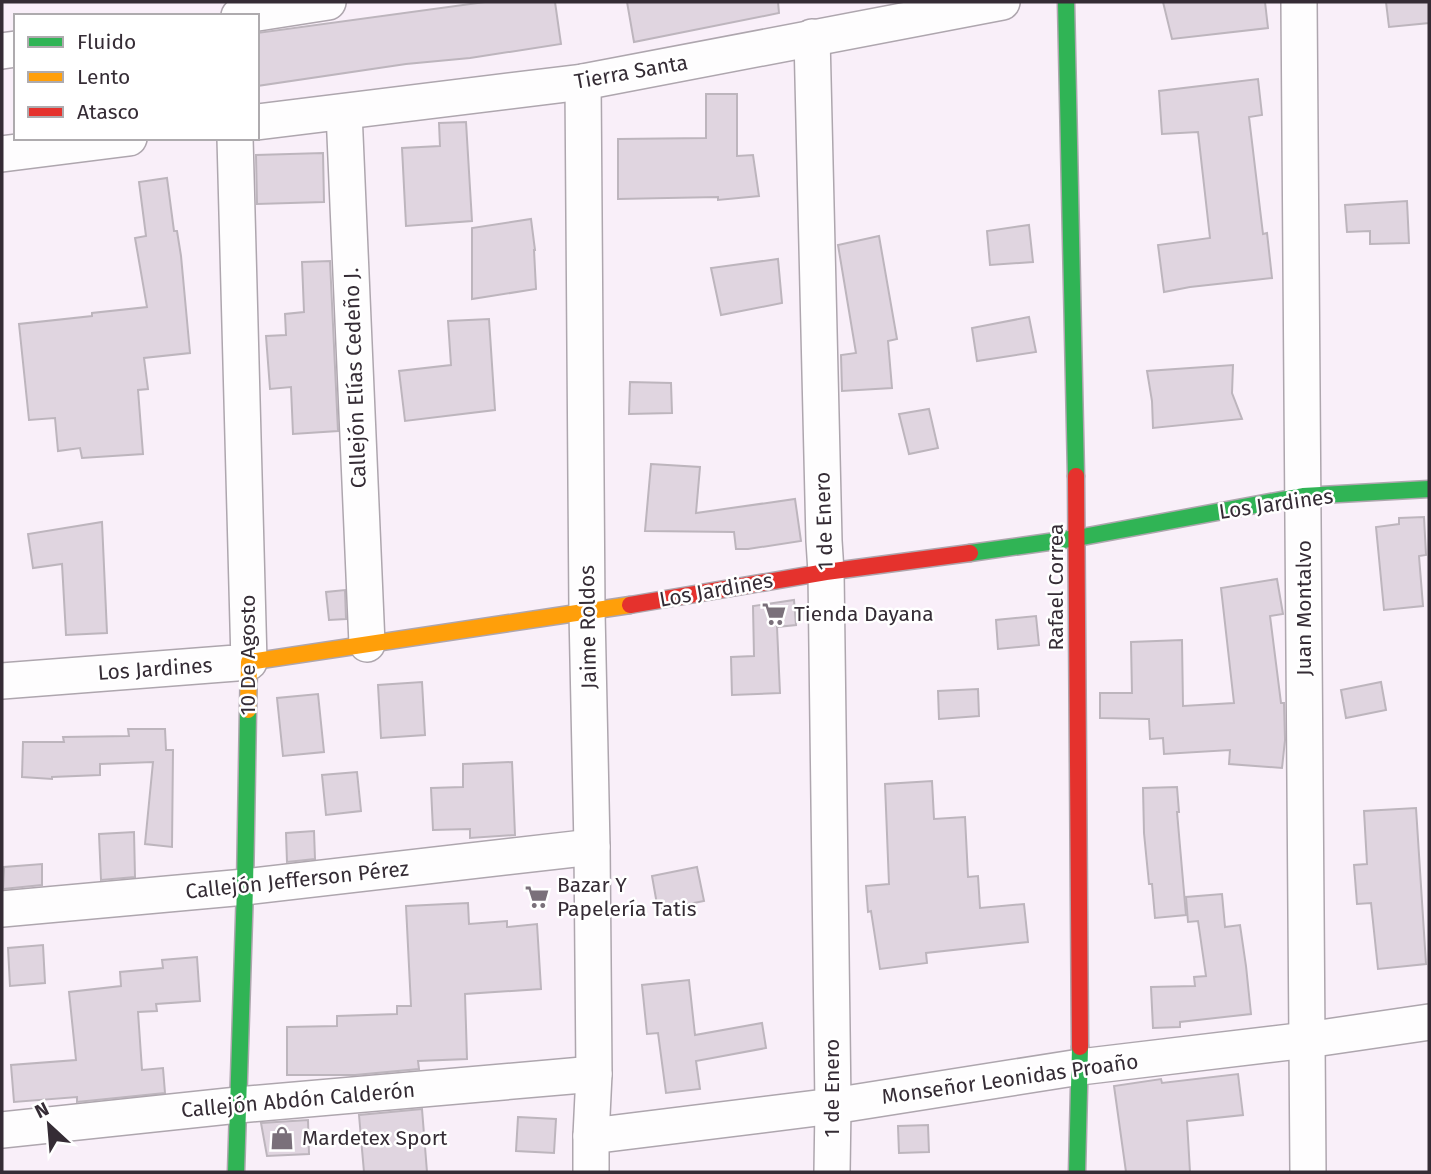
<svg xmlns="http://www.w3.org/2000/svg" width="1431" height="1174" font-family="'Fira Sans',sans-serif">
  <rect width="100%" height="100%" fill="#f9eff9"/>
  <g fill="#e0d5e0" stroke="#bdb5bd" stroke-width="2">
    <polygon points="485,2 555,2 561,44 470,58 406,64 257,86 257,33"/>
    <polygon points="627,2 778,2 779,13 634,42"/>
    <polygon points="1163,2 1265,2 1268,28 1172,39"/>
    <polygon points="1386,2 1429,2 1429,23 1389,27"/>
    <polygon points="1258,79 1262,115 1249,117 1263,234 1267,233 1272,278 1190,287 1164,292 1158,245 1210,238 1198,132 1162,134 1159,91"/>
    <polygon points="706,94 737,94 737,156 753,155 759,196 718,200 718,197 618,199 618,139 706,138"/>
    <polygon points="466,122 472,221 406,226 402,148 440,146 439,123"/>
    <polygon points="323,153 324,202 257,204 256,155"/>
    <polygon points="167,178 174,231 177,231 181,256 190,353 144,358 148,389 138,390 143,454 82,458 80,448 58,451 55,418 29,420 19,324 92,316 92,313 147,307 135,238 146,236 139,182"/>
    <polygon points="1407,201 1409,243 1370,244 1370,231 1347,232 1345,205"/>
    <polygon points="531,219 535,250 534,250 536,289 472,299 472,228"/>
    <polygon points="1029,225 1033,262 990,265 987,231"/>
    <polygon points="879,236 897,339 888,341 892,388 842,391 841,355 856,353 838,245"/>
    <polygon points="778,259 782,303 721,315 711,268"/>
    <polygon points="330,261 338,431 293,434 291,387 270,389 266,336 286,335 285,314 304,312 302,262"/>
    <polygon points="1029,317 1036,352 977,361 972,328"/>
    <polygon points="489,319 495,410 405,421 399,371 451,365 448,321"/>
    <polygon points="1233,365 1232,393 1242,419 1153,428 1152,401 1147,371"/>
    <polygon points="630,382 671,383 672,413 629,414"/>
    <polygon points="929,409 938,448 909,454 899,414"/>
    <polygon points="651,464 700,467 696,513 795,499 801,541 748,549 736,549 734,532 645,531"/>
    <polygon points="1424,517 1426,555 1419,556 1423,606 1384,610 1376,527 1399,524 1399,518"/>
    <polygon points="102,522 107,633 66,635 62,564 33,568 28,534"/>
    <polygon points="1277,579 1283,614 1270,616 1281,703 1284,703 1285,740 1282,768 1229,764 1230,750 1164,754 1163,738 1150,739 1149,719 1100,718 1100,693 1132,693 1131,642 1182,640 1183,706 1234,703 1221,588"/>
    <polygon points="345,590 346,619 329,620 326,592"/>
    <polygon points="794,600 796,625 777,627 780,693 732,695 731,657 754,656 753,606"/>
    <polygon points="1036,616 1039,645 998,649 996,620"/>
    <polygon points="422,682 425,735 381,738 378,685"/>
    <polygon points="1381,682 1386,710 1346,718 1341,690"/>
    <polygon points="978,689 979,716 939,719 938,691"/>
    <polygon points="318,694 324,752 283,756 277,698"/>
    <polygon points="128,729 165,729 166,750 173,750 172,847 145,844 153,762 100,764 100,775 52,777 52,779 22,777 23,742 64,742 63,737 129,736"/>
    <polygon points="512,762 515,835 470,838 470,829 433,830 431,788 463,787 463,764"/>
    <polygon points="357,772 361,811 326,815 322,775"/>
    <polygon points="932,781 934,819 965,817 968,877 978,876 980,908 1024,904 1028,942 926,953 927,963 880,969 871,911 868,912 866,886 889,884 885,784"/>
    <polygon points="1177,787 1179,812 1177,812 1186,915 1155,918 1152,884 1149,884 1144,833 1143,788"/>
    <polygon points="1416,808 1426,964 1378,969 1371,903 1357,904 1354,865 1367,864 1364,811"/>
    <polygon points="314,831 315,859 287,862 286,833"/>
    <polygon points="134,832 135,877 101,880 99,834"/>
    <polygon points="42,864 42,885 3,889 4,867"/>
    <polygon points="697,867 704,901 658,910 652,876"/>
    <polygon points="1222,894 1225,927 1240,925 1246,966 1251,1014 1180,1022 1180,1027 1153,1028 1151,987 1195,986 1194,977 1206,976 1198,921 1188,922 1186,897"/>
    <polygon points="468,903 469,924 507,921 507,927 537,924 541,989 465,994 467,1059 418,1061 419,1069 355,1075 287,1075 287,1027 337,1026 337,1016 397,1014 397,1006 411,1006 406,906"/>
    <polygon points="43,945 45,983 10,986 8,948"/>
    <polygon points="197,957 200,1001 156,1004 157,1011 138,1012 142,1070 163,1068 165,1093 77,1102 77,1097 14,1102 11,1065 76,1060 69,992 121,986 120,972 163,968 162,960"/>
    <polygon points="689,980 695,1035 762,1023 766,1048 696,1061 700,1089 666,1093 658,1033 647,1034 642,985"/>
    <polygon points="1238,1074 1243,1115 1187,1121 1190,1172 1126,1172 1114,1086 1161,1079 1162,1083"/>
    <polygon points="422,1109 427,1172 364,1172 359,1115"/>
    <polygon points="518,1117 556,1119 554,1153 516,1151"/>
    <polygon points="308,1120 309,1154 267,1156 261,1123"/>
    <polygon points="928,1125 929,1152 899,1153 898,1126"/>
  </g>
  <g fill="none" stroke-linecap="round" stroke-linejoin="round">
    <g stroke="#aea6ae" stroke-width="38">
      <g id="street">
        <polyline points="1299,2 1308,1172"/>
        <polyline points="239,16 328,2"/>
        <polyline points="812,37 824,541 826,572 833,1106 832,1172"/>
        <polyline points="2,51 16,49"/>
        <polyline points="583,82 587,612 592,847 594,1074 591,1136 591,1172"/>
        <polyline points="344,112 367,644"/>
        <polyline points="257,122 583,82 1002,2"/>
        <polyline points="2,154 129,138"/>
        <polyline points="2,681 249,662 235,138"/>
        <polyline points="2,909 245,887 592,847"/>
        <polyline points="2,1130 238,1105 594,1074"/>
        <polyline points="591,1136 833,1106 1080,1067 1307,1040 1429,1022"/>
      </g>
    </g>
    <g stroke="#aea6ae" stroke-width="19">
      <g id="fast">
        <polyline points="1066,2 1076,476"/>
        <polyline points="970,553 1077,538 1303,496 1429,489"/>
        <polyline points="236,1172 245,887 248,710"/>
        <polyline points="1077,1172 1080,1047"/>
      </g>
    </g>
    <g stroke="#aea6ae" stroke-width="19">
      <polyline id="slow" points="248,710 249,662 630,605"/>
    </g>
    <g stroke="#aea6ae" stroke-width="19">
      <g id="jam">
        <polyline points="1076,476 1080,1047"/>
        <polyline points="630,605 826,572 970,553"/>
      </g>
    </g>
    <use href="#street" stroke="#fefdfe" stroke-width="35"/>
    <use href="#fast" stroke="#30b455" stroke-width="16"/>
    <use href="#slow" stroke="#ff9f0a" stroke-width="16"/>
    <use href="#jam" stroke="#e5322d" stroke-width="16"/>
  </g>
  <defs>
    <g id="supermarket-bare" transform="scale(1.89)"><path d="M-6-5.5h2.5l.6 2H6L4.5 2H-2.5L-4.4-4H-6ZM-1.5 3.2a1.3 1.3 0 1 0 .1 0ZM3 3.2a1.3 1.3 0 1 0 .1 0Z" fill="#7a707a" stroke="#fff" stroke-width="2.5" paint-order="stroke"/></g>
    <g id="shop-bare" transform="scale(1.89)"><path d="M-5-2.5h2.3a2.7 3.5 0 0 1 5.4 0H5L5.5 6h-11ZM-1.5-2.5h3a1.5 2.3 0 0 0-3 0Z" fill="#7a707a" stroke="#fff" stroke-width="2.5" paint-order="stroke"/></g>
  </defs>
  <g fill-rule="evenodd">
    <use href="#supermarket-bare" x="774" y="614"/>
    <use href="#supermarket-bare" x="537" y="897"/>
    <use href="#shop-bare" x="282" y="1138"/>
  </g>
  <g text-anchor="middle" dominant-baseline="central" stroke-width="5" stroke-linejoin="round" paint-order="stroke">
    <g font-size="21" fill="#352c35" stroke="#fff">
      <text transform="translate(631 72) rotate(-10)">Tierra Santa</text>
      <text transform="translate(355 378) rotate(-92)">Callejón Elías Cedeño J.</text>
      <text transform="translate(1276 504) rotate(-8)">Los Jardines</text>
      <text transform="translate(824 521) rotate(-92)">1 de Enero</text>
      <text transform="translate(1056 587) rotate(-90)">Rafael Correa</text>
      <text transform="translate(716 590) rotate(-10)">Los Jardines</text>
      <text transform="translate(1304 608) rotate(-90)">Juan Montalvo</text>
      <text transform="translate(588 627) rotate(-91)">Jaime Roldos</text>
      <text transform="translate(248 655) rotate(-90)">10 De Agosto</text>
      <text transform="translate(155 669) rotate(-4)">Los Jardines</text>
      <text transform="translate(297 880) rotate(-6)">Callejón Jefferson Pérez</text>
      <text transform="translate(1010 1079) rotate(-8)">Monseñor Leonidas Proaño</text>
      <text transform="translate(832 1088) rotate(-90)">1 de Enero</text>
      <text transform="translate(298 1100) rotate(-5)">Callejón Abdón Calderón</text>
    </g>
    <g font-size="21" fill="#352c35" stroke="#fff" text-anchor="start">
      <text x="794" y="614">Tienda Dayana</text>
      <text x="557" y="885">Bazar Y<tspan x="557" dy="24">Papelería Tatis</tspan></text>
      <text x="302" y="1138">Mardetex Sport</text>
    </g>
  </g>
  <rect width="1431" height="1174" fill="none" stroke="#352c35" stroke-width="7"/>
  <rect x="14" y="14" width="245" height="126" fill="#ffffff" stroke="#aeabae" stroke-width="2"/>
  <rect x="28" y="37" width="35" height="10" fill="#30b455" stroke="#aeabae" stroke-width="2"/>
  <text x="77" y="49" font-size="21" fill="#352c35">Fluido</text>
  <rect x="28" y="72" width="35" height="10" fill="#ff9f0a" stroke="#aeabae" stroke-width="2"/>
  <text x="77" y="84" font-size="21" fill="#352c35">Lento</text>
  <rect x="28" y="107" width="35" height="10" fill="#e5322d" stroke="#aeabae" stroke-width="2"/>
  <text x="77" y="119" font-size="21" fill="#352c35">Atasco</text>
  <g transform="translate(49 1125) rotate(334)" stroke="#ffffff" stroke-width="5" paint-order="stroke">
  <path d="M0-5L12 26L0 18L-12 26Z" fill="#352c35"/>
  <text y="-10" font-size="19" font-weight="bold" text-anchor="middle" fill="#352c35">N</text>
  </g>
</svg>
